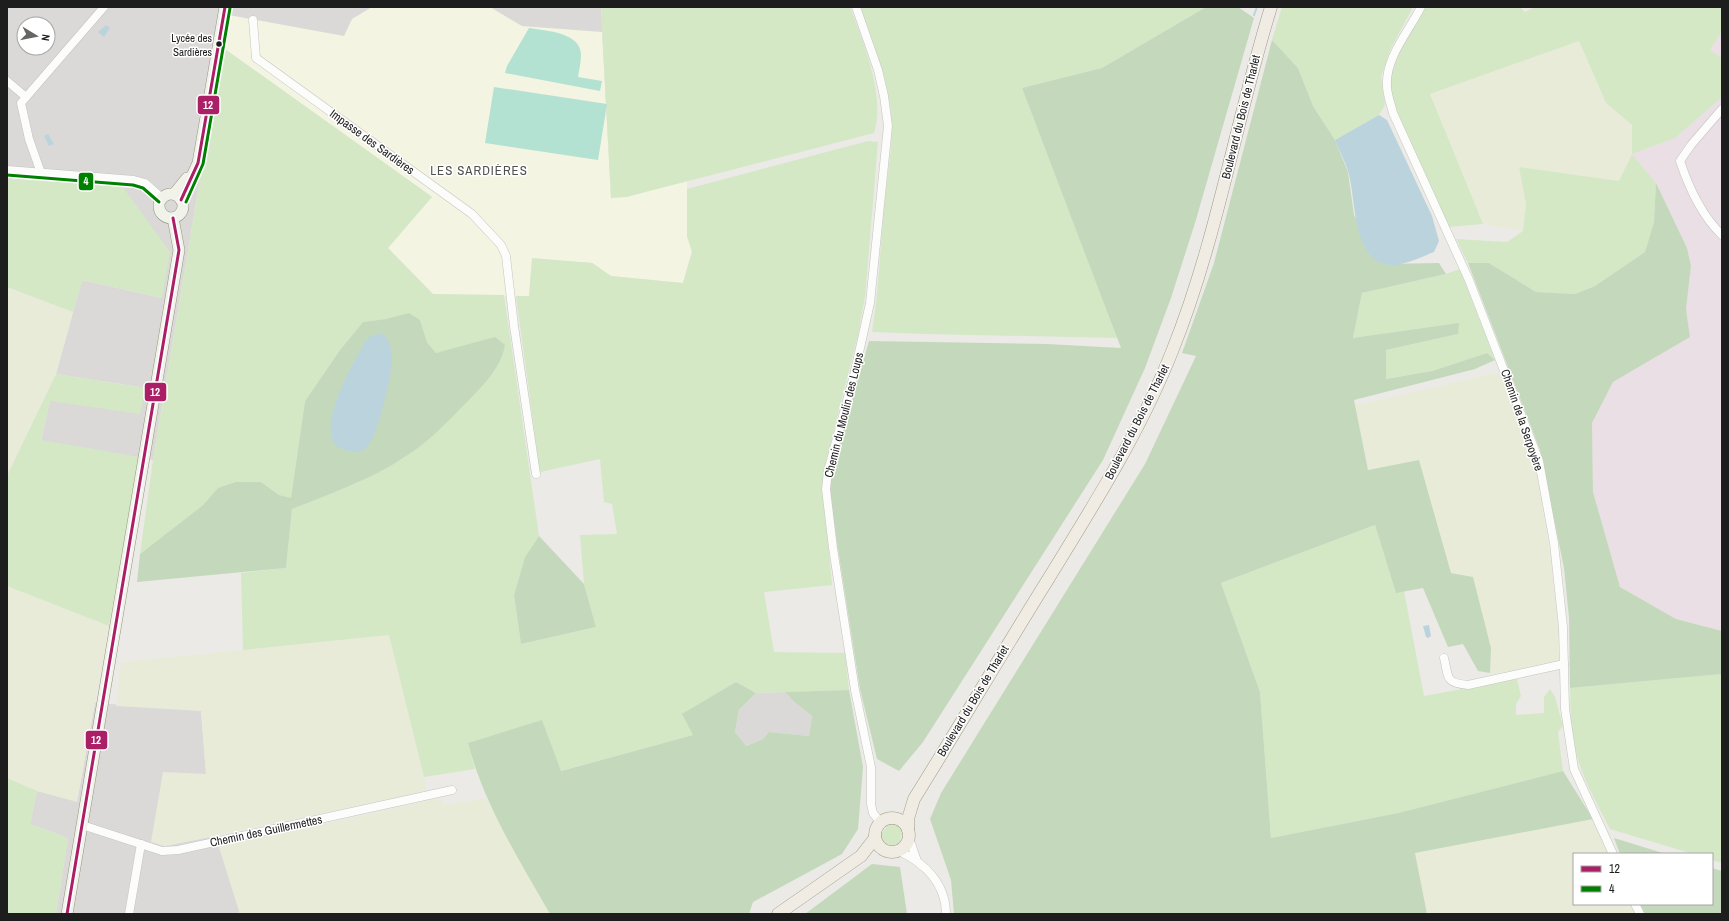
<svg xmlns="http://www.w3.org/2000/svg" width="1729" height="921" font-family="'Archivo Narrow',sans-serif">
  <rect width="100%" height="100%" fill="#ebeae6"/>
  <g fill="#dad9d7" fill-rule="evenodd">
    <path d="M7,7H601L611,197L687,180V236L692,252L683,283L532,258L432,198L222,47L153,460L41,441L50,401L146,388L56,374L82,280L162,298L45,181L7,179ZM24,24H48V48H24Z"/>
    <polygon points="785,692 794,702 812,716 809,736 769,732 763,739 745,746 735,732 739,710 756,693"/>
    <polygon points="95,703 201,710 206,774 165,846 216,836 240,914 56,914 68,838 30,824 37,791 77,801"/>
  </g>
  <g fill="#e9dfe4">
    <polygon points="1722,31 1722,58 1710,50"/>
    <polygon points="1722,97 1722,631 1676,619 1620,587 1593,492 1592,423 1613,382 1690,337 1686,309 1691,266 1687,248 1656,183 1632,154 1675,138"/>
  </g>
  <polygon fill="#f3f4e1" points="372,7 490,7 522,26 602,32 611,197 626,197 687,180 687,236 692,252 683,283 611,276 592,263 532,259 529,296 433,294 388,248 432,197 215,42 218,13 344,36 352,19"/>
  <g fill="#e9ebd9">
    <polygon points="1579,41 1606,103 1632,125 1632,154 1619,182 1519,167 1526,204 1523,231 1483,224 1430,94"/>
    <polygon points="7,287 73,312 56,374 7,476"/>
    <polygon points="1495,373 1499,373 1518,413 1536,465 1550,556 1561,654 1559,662 1509,672 1490,673 1491,648 1451,574 1419,460 1368,470 1355,404 1367,403"/>
    <polygon points="7,586 109,626 77,802 37,791 7,778"/>
    <polygon points="390,635 427,791 164,846 151,842 163,772 206,774 201,711 116,706 121,662"/>
    <polygon points="441,798 443,805 486,798 550,914 240,914 219,847"/>
    <polygon points="1593,819 1609,854 1574,854 1574,904 1632,904 1636,914 1427,914 1415,853"/>
  </g>
  <g fill="#d4e8c6">
    <path d="M601,7H850C863,41 886,97 874,133L626,197L611,198Z"/>
    <path d="M860,7H1206L1102,68L1022,88L1118,338L927,334L872,332C879,290 880,249 884,208C887,175 895,139 890,105C885,71 872,39 860,7Z"/>
    <polygon points="1282,7 1413,7 1390,50 1381,77 1385,105 1379,115 1335,140 1313,106 1298,68 1272,40"/>
    <polygon points="1424,7 1520,7 1525,12 1535,7 1722,7 1722,31 1710,50 1722,58 1722,97 1675,138 1632,154 1656,183 1654,222 1645,252 1595,286 1575,294 1536,292 1489,263 1468,263 1456,239 1507,242 1523,231 1526,204 1519,167 1619,181 1632,154 1632,125 1606,103 1579,41 1430,94 1483,224 1449,227 1394,108 1389,87 1389,77 1398,53"/>
    <polygon points="222,47 432,197 388,248 433,294 504,295 539,536 525,557 514,595 521,644 596,627 584,584 580,535 617,534 612,504 604,502 600,459 540,472 516,296 529,296 532,258 592,263 611,276 683,283 692,252 687,236 687,189 868,141 878,142 865,297 858,335 826,461 823,490 832,585 764,592 774,652 845,653 849,690 756,693 736,682 693,735 560,771 542,721 468,743 475,769 424,777 389,635 243,650 241,573 286,568 292,509 355,484 406,457 453,350 436,353 427,342 420,320 386,319 363,322 340,350 305,401 291,499 279,495 261,482 218,488 203,505 140,554 153,460"/>
    <polygon points="7,179 122,186 170,252 162,298 83,280 73,312 7,287"/>
    <polygon points="1460,269 1495,360 1487,353 1432,371 1386,379 1386,350 1458,334 1353,338 1362,293 1446,274"/>
    <polygon points="56,374 146,388 140,414 50,401 41,440 139,457 109,626 7,586 7,476"/>
    <polygon points="1375,525 1396,592 1404,591 1424,696 1517,679 1521,696 1516,704 1516,715 1544,713 1544,697 1550,689 1555,697 1563,726 1558,732 1563,771 1398,813 1271,838 1260,692 1221,583"/>
    <path d="M1722,674V863L1712,860V854H1693L1610,829C1598,805 1584,782 1577,756C1570,735 1571,710 1570,688Z"/>
    <polygon points="7,778 37,791 30,824 68,838 56,914 7,914"/>
    <polygon points="890,823 900,825 903,830 899,844 893,847 884,843 880,835"/>
  </g>
  <g fill="#c4d9bc">
    <polygon points="1206,7 1238,7 1254,18 1195,223 1171,298 1145,368 1103,460 923,742 899,771 877,759 860,689 828,485 869,341 1047,344 1121,348 1022,88 1102,68"/>
    <polygon points="1272,40 1298,68 1313,106 1335,140 1348,172 1354,215 1384,264 1439,263 1446,274 1362,293 1353,338 1459,323 1458,334 1386,350 1386,379 1432,371 1487,353 1495,360 1475,369 1354,400 1368,470 1419,460 1451,573 1473,577 1491,648 1490,673 1478,671 1463,644 1448,647 1423,588 1396,593 1375,525 1221,583 1260,692 1271,838 1398,813 1563,771 1593,819 1415,853 1427,914 954,914 951,880 930,819 941,793 1145,464 1196,356 1182,353 1214,263"/>
    <polygon points="1656,183 1687,248 1691,266 1686,309 1690,337 1613,382 1592,423 1593,492 1620,587 1676,619 1722,631 1722,674 1570,688 1569,618 1564,568 1540,450 1468,263 1489,263 1536,292 1575,294 1595,286 1645,252 1654,222"/>
    <path d="M409,313L420,320L427,342L436,353L495,337L505,345C501,368 484,384 469,400C449,420 429,442 405,457C370,480 330,494 292,509L286,568L137,582L140,554L203,505L218,488L236,482H261L279,495L291,498L305,401L340,350L363,322L386,319Z"/>
    <polygon points="539,536 584,584 596,627 521,644 514,595 525,557"/>
    <path d="M736,682L756,693L739,710L735,732L746,746L763,739L769,732L809,736L812,716L794,702L785,692L849,690L863,767L858,829L842,854L753,902L749,914H550C519,859 484,805 468,743L542,720L561,771L693,735L682,714Z"/>
    <polygon points="1614,838 1666,854 1620,854"/>
    <polygon points="872,864 900,867 907,914 805,914"/>
    <polygon points="1712,868 1722,871 1722,914 1645,914 1640,904 1712,904"/>
  </g>
  <g fill="#b3e1d2">
    <path d="M529,28C546,31 581,32 581,55C581,62 579,70 578,77L602,81L600,91L505,73L507,66Z"/>
    <polygon points="494,87 607,104 598,160 485,143"/>
  </g>
  <g fill="#bbd3dd">
    <polygon points="106,25 110,28 104,37 98,32"/>
    <path d="M1379,115L1387,120L1432,216L1439,241L1434,252C1421,257 1398,269 1384,264C1352,254 1356,197 1348,171C1345,161 1339,150 1335,140Z"/>
    <polygon points="48,134 54,144 49,146 44,136"/>
    <path d="M381,333C390,339 392,350 392,360C392,374 377,442 365,449C360,453 347,452 342,449C310,435 355,360 366,340L370,337Z"/>
    <polygon points="1429,625 1431,636 1428,638 1426,637 1423,626"/>
  </g>
  <g fill="none" stroke-linecap="round" stroke-linejoin="round">
    <polyline stroke="#bbd3dd" stroke-width="2" points="1254,15 1257,7"/>
    <g stroke="#c4c4c2" stroke-width="9">
      <g id="minor">
        <polyline points="856,7 878,70 884,96 888,126 870,303 854,375 828,471 826,489 833,548 855,690 871,767 871,804 873,813 880,822"/>
        <path d="M1421,7C1409,31 1385,58 1387,86C1387,95 1391,104 1393,113L1469,280L1539,461L1554,543L1563,627L1565,709L1574,769L1613,854"/>
        <polyline points="253,20 256,58 472,214 501,245 506,256 514,326 536,474"/>
        <polyline points="7,81 26,97"/>
        <path d="M1722,109L1691,145L1680,161C1689,188 1701,215 1722,235"/>
        <polyline points="7,170 134,180 145,183 162,198"/>
        <polyline points="41,173 29,139 21,103 104,7"/>
        <path d="M1444,658C1449,678 1445,683 1468,685L1564,664"/>
        <polyline points="82,825 162,851 178,850 452,790"/>
        <polyline points="909,838 916,858"/>
        <path d="M899,851C925,863 946,884 946,914"/>
        <polyline points="1635,904 1640,914"/>
        <polyline points="129,914 141,844"/>
      </g>
    </g>
    <g stroke="#90947f" stroke-width="12">
      <g id="secondary">
        <polyline points="174,194 187,178"/>
        <circle cx="171" cy="206" r="12"/>
        <polyline points="181,200 198,163 225,7"/>
        <polyline points="67,914 177,262 179,250 173,218"/>
      </g>
    </g>
    <g stroke="#a09a84" stroke-width="13">
      <g id="primary">
        <circle cx="892" cy="835" r="17"/>
        <path d="M908,830V819L914,799C959,727 1002,653 1047,581C1093,506 1141,431 1173,349C1217,239 1236,120 1271,7"/>
        <polyline points="778,914 861,856 875,838"/>
      </g>
    </g>
    <use href="#minor" stroke="#fcfcfb" stroke-width="8"/>
    <use href="#secondary" stroke="#f1f2ea" stroke-width="11"/>
    <use href="#primary" stroke="#f0ece4" stroke-width="12"/>
    <g stroke="#fff" stroke-width="6">
      <g id="bus-1">
        <polyline points="181,200 198,163 225,7"/>
        <polyline points="67,914 179,250 173,218"/>
      </g>
    </g>
    <g stroke="#fff" stroke-width="6">
      <g id="bus-2">
        <polyline points="7,175 133,185 143,188 159,202"/>
        <polyline points="186,202 203,164 230,8"/>
      </g>
    </g>
    <use href="#bus-1" stroke="#ab1f66" stroke-width="3"/>
    <use href="#bus-2" stroke="#008000" stroke-width="3"/>
  </g>
  <circle fill="#1d1d1d" stroke="#fff" stroke-width="1.5" cx="219" cy="44" r="3.5"/>
  <g text-anchor="middle" dominant-baseline="central" stroke-width="3" stroke-linejoin="round" paint-order="stroke">
    <g font-size="11" fill="#1d1d1d" stroke="#fff" text-anchor="end">
      <text x="212" y="38">Lycée des<tspan x="212" dy="14">Sardières</tspan></text>
    </g>
    <g font-size="12" fill="#1d1d1d" stroke="#fff">
      <text transform="translate(1241 117) rotate(-76)">Boulevard du Bois de Tharlet</text>
      <text transform="translate(372 142) rotate(36)">Impasse des Sardières</text>
      <text transform="translate(844 415) rotate(-76)">Chemin du Moulin des Loups</text>
      <text transform="translate(1522 420) rotate(71)">Chemin de la Serpoyère</text>
      <text transform="translate(1137 422) rotate(-63)">Boulevard du Bois de Tharlet</text>
      <text transform="translate(973 701) rotate(-59)">Boulevard du Bois de Tharlet</text>
      <text transform="translate(266 831) rotate(-12)">Chemin des Guillermettes</text>
    </g>
    <g font-size="13" letter-spacing="1" fill="#505050" stroke="#fff">
      <text x="479" y="170">LES SARDIÈRES</text>
    </g>
  </g>
  <g stroke="#fff" stroke-width="1.5">
    <rect x="197" y="95" width="23" height="20" rx="4" fill="#ab1f66"/>
    <rect x="78" y="172" width="16" height="19" rx="4" fill="#008000"/>
    <rect x="144" y="382" width="23" height="20" rx="4" fill="#ab1f66"/>
    <rect x="85" y="730" width="23" height="20" rx="4" fill="#ab1f66"/>
  </g>
  <g font-size="11" text-anchor="middle" font-weight="bold" fill="#fff">
    <text x="208" y="109">12</text>
    <text x="86" y="185">4</text>
    <text x="155" y="396">12</text>
    <text x="96" y="744">12</text>
  </g>
  <rect width="1729" height="921" fill="none" stroke="#1d1d1d" stroke-width="16"/>
  <rect x="1573" y="853" width="140" height="52" fill="#ffffff" stroke="#a5a5a5"/>
  <rect x="1581" y="866" width="20" height="6" fill="#ab1f66" stroke="#a5a5a5"/>
  <text x="1609" y="873" font-size="12" fill="#1d1d1d">12</text>
  <rect x="1581" y="886" width="20" height="6" fill="#008000" stroke="#a5a5a5"/>
  <text x="1609" y="893" font-size="12" fill="#1d1d1d">4</text>
  <g transform="translate(36 36) rotate(100)"><circle r="19" fill="#ffffff" stroke="#a5a5a5"/>
  <path d="M0-3L7 15L0 10L-7 15Z" fill="#656563"/>
  <text y="-6" font-size="11" font-weight="bold" text-anchor="middle" fill="#1d1d1d">N</text>
  </g>
</svg>
